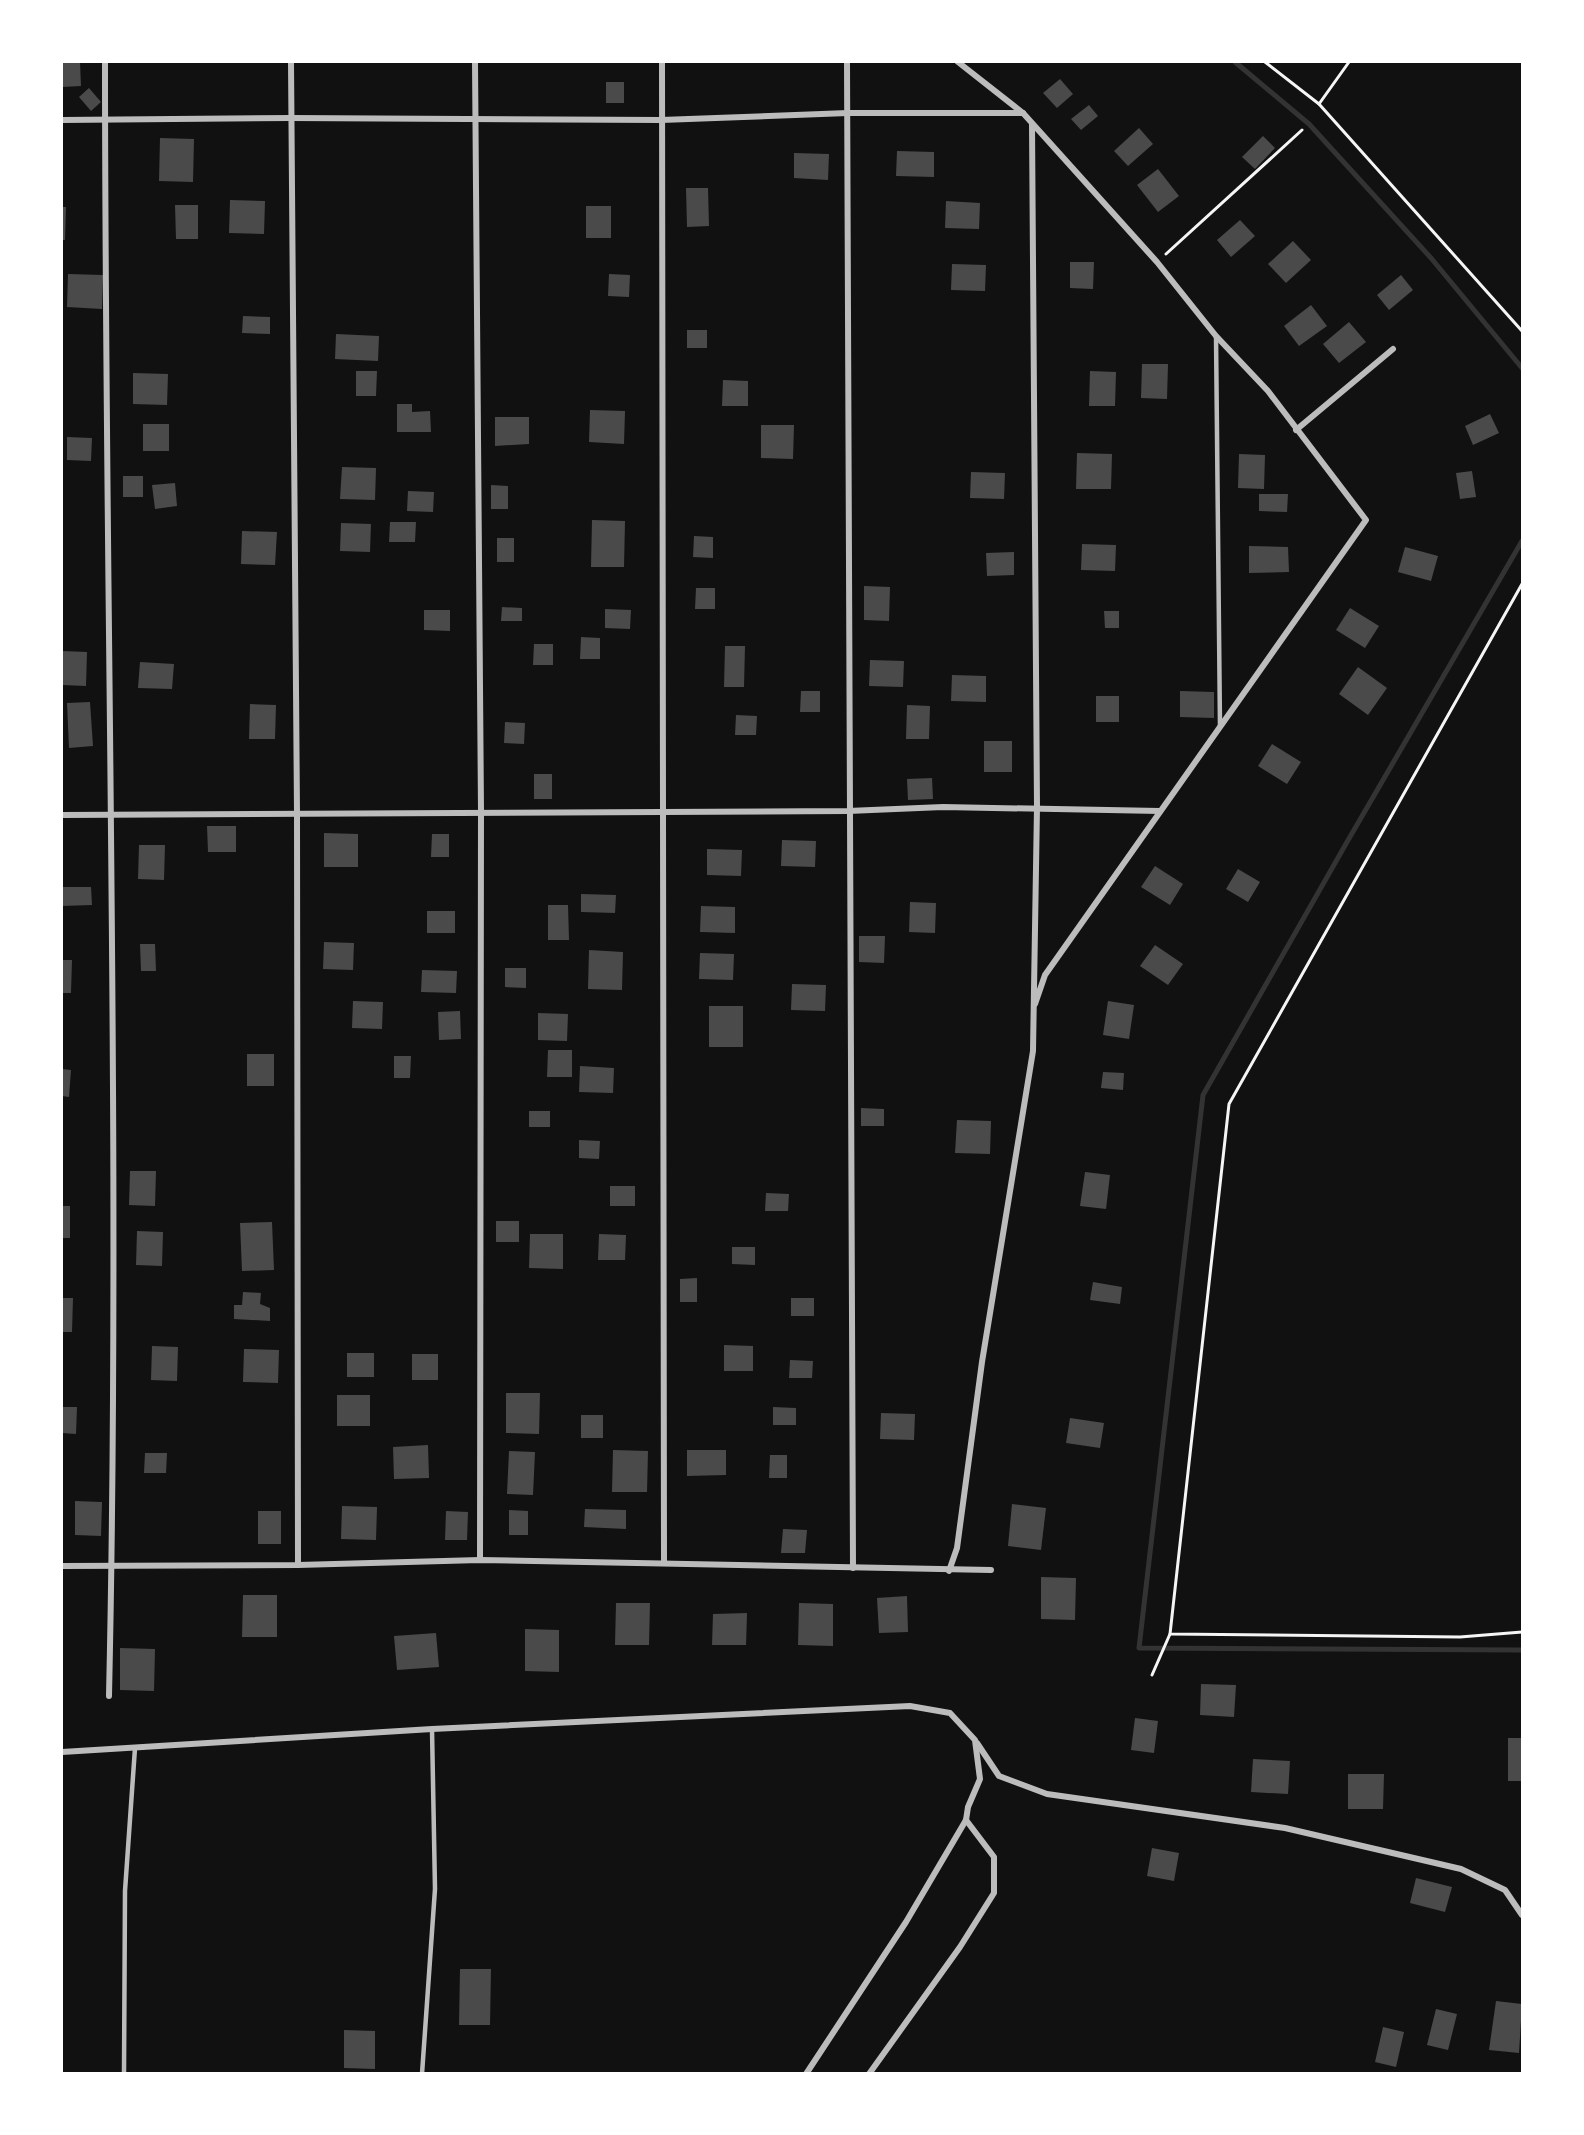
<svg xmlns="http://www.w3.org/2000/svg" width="1584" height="2135" font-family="Roboto,sans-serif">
  <rect width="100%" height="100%" fill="#111"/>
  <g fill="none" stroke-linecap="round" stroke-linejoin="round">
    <g stroke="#333" stroke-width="5">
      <polyline points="1235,62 1309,124 1431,258 1522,368"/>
      <polyline points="1522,541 1347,842 1203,1095 1139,1648 1522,1650"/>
    </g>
  </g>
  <g fill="#4a4a4a">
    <polygon points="62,62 80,62 81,86 62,87"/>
    <polygon points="1060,79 1073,94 1057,108 1043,93"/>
    <rect x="606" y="82" width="18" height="21"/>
    <polygon points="89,88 101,102 91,111 79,97"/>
    <polygon points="1089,105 1098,116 1081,130 1071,119"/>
    <polygon points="1139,128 1153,144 1128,166 1114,151"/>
    <polygon points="1263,136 1275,148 1255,169 1242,157"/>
    <polygon points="160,138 194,139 193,182 159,181"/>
    <polygon points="897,151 934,152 934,177 896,176"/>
    <polygon points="794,153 829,154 828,180 794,178"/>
    <polygon points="1158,169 1179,196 1158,212 1137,185"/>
    <polygon points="686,188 708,188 709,226 687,227"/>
    <polygon points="230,200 265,201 264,234 229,233"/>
    <polygon points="946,201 980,203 979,229 945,228"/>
    <polygon points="175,205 198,205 198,239 176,239"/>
    <rect x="586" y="206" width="25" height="32"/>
    <polygon points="62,207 66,207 65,240 62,240"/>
    <polygon points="1240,220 1255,236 1231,257 1217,240"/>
    <polygon points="1293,241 1311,260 1286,283 1268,264"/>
    <polygon points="1070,262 1094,262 1093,289 1070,288"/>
    <polygon points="952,264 986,265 985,291 951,290"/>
    <polygon points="68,274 103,275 102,309 67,307"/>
    <polygon points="609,274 630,275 629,297 608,296"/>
    <polygon points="1401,275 1413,290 1389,310 1377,295"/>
    <polygon points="1311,305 1327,326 1299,346 1284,326"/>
    <polygon points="243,316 270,317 270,334 242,333"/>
    <polygon points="1349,322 1366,342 1339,363 1323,344"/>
    <rect x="687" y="330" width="20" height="18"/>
    <polygon points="336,334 379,336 378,361 335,359"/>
    <polygon points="1142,364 1168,364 1167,399 1141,398"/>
    <polygon points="356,371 377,371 376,396 356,396"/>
    <polygon points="1090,371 1116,372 1115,406 1089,406"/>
    <polygon points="133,373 168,374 167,405 133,404"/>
    <polygon points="723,380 748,381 748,406 722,406"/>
    <polygon points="397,404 412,404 412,412 430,411 431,432 397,432"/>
    <polygon points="590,410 625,411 624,444 589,442"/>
    <polygon points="1490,414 1499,433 1473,445 1465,426"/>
    <polygon points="495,417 529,417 529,444 495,446"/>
    <rect x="143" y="424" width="26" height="27"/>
    <polygon points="761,425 794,425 793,459 761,458"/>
    <polygon points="67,437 92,438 91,461 67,460"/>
    <polygon points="1077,453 1112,454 1111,489 1076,489"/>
    <polygon points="1239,454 1265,455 1264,489 1238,488"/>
    <polygon points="342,467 376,468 375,500 340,499"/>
    <polygon points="1472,471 1476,497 1460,499 1456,473"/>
    <polygon points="971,472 1005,473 1004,499 970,498"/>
    <rect x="123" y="476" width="20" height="21"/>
    <polygon points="175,483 177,506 155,509 152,485"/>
    <polygon points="491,485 508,486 508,509 491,509"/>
    <polygon points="408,491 434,492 433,512 407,511"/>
    <polygon points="1259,494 1288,494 1287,512 1259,511"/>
    <polygon points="592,520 625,521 624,567 591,567"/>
    <polygon points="390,522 416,522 415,542 389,542"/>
    <polygon points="341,523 371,524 370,552 340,551"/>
    <polygon points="242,531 277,532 275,565 241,564"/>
    <polygon points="694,536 713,537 713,558 693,557"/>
    <rect x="497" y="538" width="17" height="24"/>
    <polygon points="1082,544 1116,545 1115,571 1081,570"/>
    <polygon points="1249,546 1288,547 1289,572 1249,573"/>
    <polygon points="1405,547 1438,556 1431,581 1398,572"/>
    <polygon points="1014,552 1014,575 987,576 986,553"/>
    <polygon points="864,586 890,587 889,621 864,620"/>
    <polygon points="696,588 715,588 715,609 695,609"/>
    <polygon points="502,607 522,608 522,621 501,621"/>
    <polygon points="1350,608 1379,626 1365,648 1336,630"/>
    <polygon points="605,609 631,610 630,629 605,628"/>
    <polygon points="424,610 450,610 450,631 424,630"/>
    <polygon points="1104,611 1119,611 1119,628 1105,628"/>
    <polygon points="581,637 600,638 600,659 580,659"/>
    <polygon points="534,644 553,644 553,665 533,665"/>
    <polygon points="725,646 745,646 744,687 724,687"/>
    <polygon points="62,651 87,652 86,686 62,685"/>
    <polygon points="870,660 904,661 903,687 869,686"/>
    <polygon points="140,662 174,664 172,689 138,688"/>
    <polygon points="1358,667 1387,688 1368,715 1339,694"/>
    <polygon points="952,675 986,676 986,702 951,701"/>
    <polygon points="801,691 820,691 820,712 800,712"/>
    <polygon points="1180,691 1214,692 1214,718 1180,717"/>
    <rect x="1096" y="696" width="23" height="26"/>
    <polygon points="90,702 93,746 69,748 67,703"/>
    <polygon points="250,704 276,705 275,739 249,739"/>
    <polygon points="907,705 930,706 929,739 906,739"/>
    <polygon points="736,715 757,716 756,735 735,735"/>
    <polygon points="505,722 525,723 524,744 504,743"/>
    <rect x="984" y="741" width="28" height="31"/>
    <polygon points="1272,744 1301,762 1287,784 1258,766"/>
    <rect x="534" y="774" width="18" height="25"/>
    <polygon points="932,778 933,799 908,800 907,779"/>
    <polygon points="207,826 236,826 236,852 208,852"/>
    <polygon points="324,833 358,834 358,867 324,867"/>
    <polygon points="432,834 449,834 449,857 431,857"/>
    <polygon points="782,840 816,841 815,867 781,866"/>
    <polygon points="139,845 165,845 164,880 138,879"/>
    <polygon points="707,849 742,850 741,876 707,875"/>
    <polygon points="1155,866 1183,884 1170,905 1141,887"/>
    <polygon points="1238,869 1260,882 1248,902 1226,889"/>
    <polygon points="62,887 91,887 92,905 62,906"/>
    <polygon points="581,894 616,895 615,913 581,912"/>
    <polygon points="910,902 936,903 935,933 909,932"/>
    <polygon points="548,905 568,905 569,940 548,940"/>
    <polygon points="701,906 735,907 735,933 700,932"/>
    <rect x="427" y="911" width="28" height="22"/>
    <polygon points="859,936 885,936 884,963 859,962"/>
    <polygon points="324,942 354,943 353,970 323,969"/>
    <polygon points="140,944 155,944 156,971 141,971"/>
    <polygon points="1155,945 1183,964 1168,985 1140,966"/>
    <polygon points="589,950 623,952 622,990 588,989"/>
    <polygon points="700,953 734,954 733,980 699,979"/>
    <polygon points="62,960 72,960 71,993 62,993"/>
    <polygon points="505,968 526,968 526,988 505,987"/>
    <polygon points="422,970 457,971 456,993 421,992"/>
    <polygon points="792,984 826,985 825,1011 791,1010"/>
    <polygon points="353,1001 383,1002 382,1029 352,1028"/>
    <polygon points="1108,1001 1134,1005 1129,1039 1103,1035"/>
    <rect x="709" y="1006" width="34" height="41"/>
    <polygon points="460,1011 461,1039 439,1040 438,1012"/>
    <polygon points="538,1013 568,1014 567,1041 538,1040"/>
    <polygon points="548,1050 572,1050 572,1077 547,1077"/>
    <rect x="247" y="1054" width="27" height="32"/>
    <polygon points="394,1056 411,1056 410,1078 394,1078"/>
    <polygon points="580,1066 614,1068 613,1093 579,1092"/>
    <polygon points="62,1069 71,1070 69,1097 62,1096"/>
    <polygon points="1103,1072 1124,1073 1123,1090 1101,1088"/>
    <polygon points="861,1108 884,1109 884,1126 861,1126"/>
    <rect x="529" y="1111" width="21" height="16"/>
    <polygon points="957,1120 991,1121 990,1154 955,1153"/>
    <polygon points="579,1140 600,1141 599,1159 579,1158"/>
    <polygon points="130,1171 156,1171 155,1206 129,1205"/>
    <polygon points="1085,1172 1110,1175 1106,1209 1080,1206"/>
    <rect x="610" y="1186" width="25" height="20"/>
    <polygon points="766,1193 789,1194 788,1211 765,1211"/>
    <rect x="62" y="1206" width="8" height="32"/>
    <rect x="496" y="1221" width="23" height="21"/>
    <polygon points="272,1222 274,1270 242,1271 240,1223"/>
    <polygon points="137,1231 163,1232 162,1266 136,1265"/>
    <polygon points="530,1234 563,1234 563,1269 529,1268"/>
    <polygon points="599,1234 626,1235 625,1260 598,1260"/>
    <polygon points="732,1247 755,1247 755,1265 732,1264"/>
    <polygon points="697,1278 697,1302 680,1302 680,1279"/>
    <polygon points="1093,1282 1122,1287 1120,1304 1090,1300"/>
    <polygon points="243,1292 261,1293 260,1304 270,1308 270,1321 234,1319 234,1305 242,1305"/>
    <polygon points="62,1298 73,1298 72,1332 62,1332"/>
    <rect x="791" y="1298" width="23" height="18"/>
    <polygon points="724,1345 753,1346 753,1371 724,1371"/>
    <polygon points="152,1346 178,1347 177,1381 151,1380"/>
    <polygon points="244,1349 279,1350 278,1383 243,1382"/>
    <rect x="347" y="1353" width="27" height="24"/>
    <rect x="412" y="1354" width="26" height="26"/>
    <polygon points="790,1360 813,1361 812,1378 789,1378"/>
    <polygon points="506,1393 540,1393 539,1434 506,1433"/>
    <rect x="337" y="1395" width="33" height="31"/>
    <polygon points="62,1407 77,1407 76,1434 62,1433"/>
    <polygon points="773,1407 796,1408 796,1425 773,1425"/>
    <polygon points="881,1413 915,1414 914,1440 880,1439"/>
    <rect x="581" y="1415" width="22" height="23"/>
    <polygon points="1070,1418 1104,1423 1100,1448 1066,1443"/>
    <polygon points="428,1445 429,1478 394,1479 393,1447"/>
    <polygon points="613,1450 648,1451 647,1492 612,1492"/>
    <polygon points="687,1450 726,1450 726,1475 687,1476"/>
    <polygon points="509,1451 535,1452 533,1495 507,1494"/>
    <polygon points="145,1453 167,1453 166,1473 144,1473"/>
    <polygon points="770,1455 787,1455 787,1478 769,1478"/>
    <polygon points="75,1501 102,1502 101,1536 75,1535"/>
    <polygon points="1012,1504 1046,1508 1041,1550 1008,1546"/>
    <polygon points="342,1506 377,1507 376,1540 341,1539"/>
    <polygon points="585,1509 626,1510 626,1529 584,1527"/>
    <polygon points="509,1510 528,1511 528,1535 509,1535"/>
    <rect x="258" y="1511" width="23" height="33"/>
    <polygon points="446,1511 468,1512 467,1540 445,1540"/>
    <polygon points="783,1529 807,1530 805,1553 781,1553"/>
    <polygon points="1041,1577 1076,1578 1075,1620 1041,1619"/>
    <polygon points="243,1595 277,1595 277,1637 242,1637"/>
    <polygon points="907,1596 908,1632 879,1633 877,1598"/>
    <polygon points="616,1603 650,1603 649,1645 615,1645"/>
    <polygon points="799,1603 833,1604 833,1646 798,1645"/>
    <polygon points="747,1613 746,1645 712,1645 713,1614"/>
    <polygon points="525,1629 559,1630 559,1672 525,1671"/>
    <polygon points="436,1633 439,1667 397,1670 394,1636"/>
    <polygon points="120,1648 155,1649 154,1691 120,1690"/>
    <polygon points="1201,1684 1236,1685 1234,1717 1200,1715"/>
    <polygon points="1135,1718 1158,1721 1154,1753 1131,1750"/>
    <rect x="1508" y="1738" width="14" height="43"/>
    <polygon points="1253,1759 1290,1761 1288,1794 1251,1792"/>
    <polygon points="1348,1774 1384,1774 1383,1809 1348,1809"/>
    <polygon points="1152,1848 1179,1853 1174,1881 1147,1876"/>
    <polygon points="1416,1878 1452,1887 1445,1912 1410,1903"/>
    <polygon points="460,1969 491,1969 490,2025 459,2025"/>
    <polygon points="1496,2001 1522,2004 1519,2053 1489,2050"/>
    <polygon points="1436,2009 1457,2014 1448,2050 1427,2045"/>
    <polygon points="1383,2027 1404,2032 1396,2067 1375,2062"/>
    <polygon points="344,2030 375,2031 375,2069 344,2068"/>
  </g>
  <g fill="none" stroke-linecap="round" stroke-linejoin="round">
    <g stroke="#f5f5f5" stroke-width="3">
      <polyline points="1265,62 1319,104 1522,331"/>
      <polyline points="1319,104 1349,62"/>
      <polyline points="1166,254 1302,130"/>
      <polyline points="1522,584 1229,1104 1170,1634 1460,1637 1522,1632"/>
      <polyline points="1152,1675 1170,1634"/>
    </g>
    <g stroke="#bcbcbc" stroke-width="4.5">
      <polyline points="1216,336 1220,727"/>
      <polyline points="124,2074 125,1891 135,1748"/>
      <polyline points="422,2074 435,1889 432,1729"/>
    </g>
    <g stroke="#bcbcbc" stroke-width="6">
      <path d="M105,62C105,606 121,1151 109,1696"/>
      <polyline points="291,62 297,813 298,1565"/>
      <polyline points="475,62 481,811 480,1560"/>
      <polyline points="662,62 664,1562"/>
      <polyline points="847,62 853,1568"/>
      <polyline points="958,62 1023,113 1157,262 1216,336 1268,391 1366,520 1045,975 1035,1004"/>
      <polyline points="62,120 291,118 661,120 848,113 1023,113"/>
      <polyline points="1296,430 1393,349"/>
      <polyline points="62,815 848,811 943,807 1160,811"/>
      <polyline points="62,1566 298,1565 480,1560 991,1570"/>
      <polyline points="949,1571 957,1548 982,1362 1033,1051 1037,807 1032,125"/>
      <polyline points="977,1743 999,1776 1047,1794 1285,1828 1461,1869 1505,1890 1522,1915"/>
      <polyline points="62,1752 432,1729 910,1706 950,1713 975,1740 980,1779 968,1807 966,1820 906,1922 806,2074"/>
      <polyline points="869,2074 960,1947 994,1893 994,1857 966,1820"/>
    </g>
  </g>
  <rect width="1584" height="2135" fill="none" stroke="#ffffff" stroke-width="126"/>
</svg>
